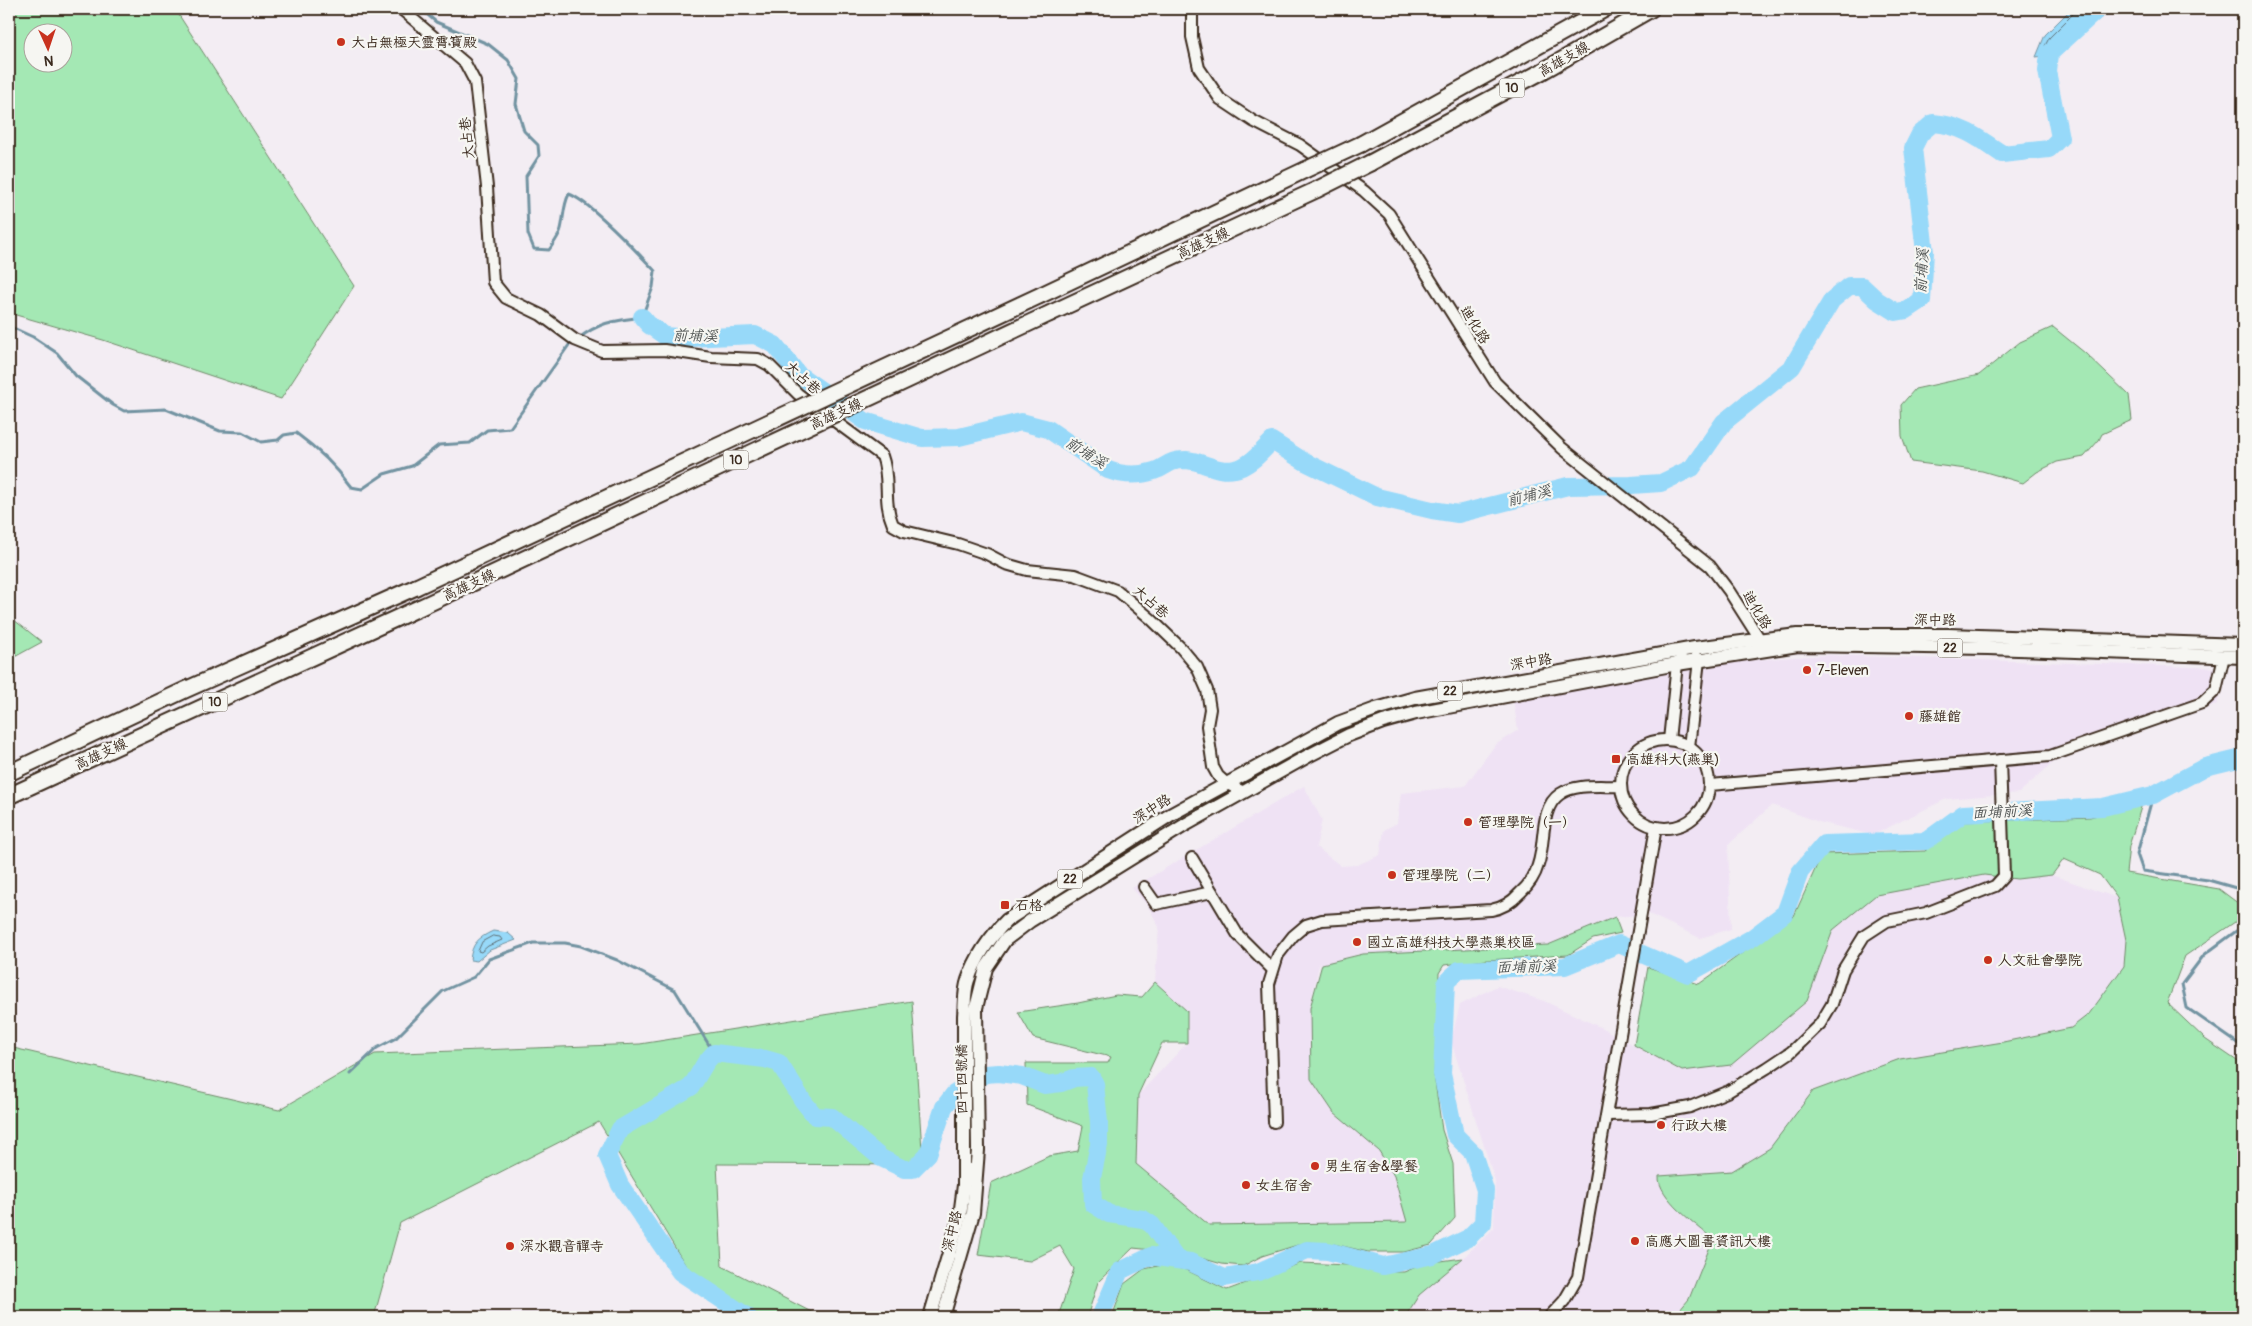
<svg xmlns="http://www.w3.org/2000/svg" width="2252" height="1326" font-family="Pangolin,'LXGW WenKai TC',sans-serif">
  <rect width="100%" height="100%" fill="#f3edf3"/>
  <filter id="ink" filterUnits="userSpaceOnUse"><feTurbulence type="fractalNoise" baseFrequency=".02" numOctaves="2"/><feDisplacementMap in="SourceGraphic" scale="10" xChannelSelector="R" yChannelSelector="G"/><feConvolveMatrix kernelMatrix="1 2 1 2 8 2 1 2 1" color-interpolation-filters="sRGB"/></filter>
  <g filter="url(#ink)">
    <g fill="#efe2f4">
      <polygon points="1826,655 2225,668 2217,704 2056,760 2019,793 1946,799 1873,835 1819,822 1772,805 1728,845 1731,929 1700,938 1649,914 1615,917 1548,945 1363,954 1319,965 1310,1008 1334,1113 1379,1151 1394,1176 1408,1222 1209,1225 1136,1164 1138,1095 1187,1043 1187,1011 1155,982 1159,927 1148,906 1132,888 1304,786 1322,820 1316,847 1341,866 1357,865 1380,855 1384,830 1397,823 1401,793 1465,786 1495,745 1518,730 1513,700 1735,661"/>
      <polygon points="1984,875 2017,879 2052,875 2117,898 2126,940 2124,966 2089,1014 2071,1028 2003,1042 1813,1091 1770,1148 1733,1171 1666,1197 1713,1239 1689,1299 1674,1317 1405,1317 1419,1295 1463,1258 1494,1228 1495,1181 1451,1041 1460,1005 1497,986 1544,1001 1602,1028 1682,1071 1807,1001 1833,930 1876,894"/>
    </g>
    <g fill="#a4e8b4" stroke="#708969" fill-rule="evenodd">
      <path d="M9,9H175L354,286L281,399L103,340L9,313ZM32,32H62V62H32Z"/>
      <polygon points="2053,327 2085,353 2129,395 2132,420 2102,434 2099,440 2084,457 2057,462 2037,472 2023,483 1982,471 1911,462 1902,436 1901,405 1915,389 1979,375 2020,342"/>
      <polygon points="9,616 42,642 9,660"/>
      <path d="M2142,804L2129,846L2126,873L2219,889L2243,907V912L2235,922L2185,956L2167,1003L2205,1039L2243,1065V1317H1674L1689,1299L1713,1239C1698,1226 1657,1197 1659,1176L1732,1171L1770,1148L1813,1091L1900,1059L2003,1042L2071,1028L2089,1014L2124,966L2126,940L2117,898L2100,875L2064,859L2052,875L2017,879L1984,875L1876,895L1833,930L1807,1001L1731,1065L1682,1071L1634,1045L1648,967L1699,984L1794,916L1822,854L1925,851L1963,822L2090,817Z"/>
      <polygon points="1615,917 1621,933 1593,939 1568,955 1486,960 1444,965 1439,973 1434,1075 1442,1130 1453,1164 1455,1218 1431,1245 1404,1252 1368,1252 1334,1244 1307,1242 1262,1256 1243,1266 1222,1264 1183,1253 1133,1248 1098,1282 1087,1317 1058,1317 1074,1269 1060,1246 1030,1261 978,1255 991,1183 1049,1156 1078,1151 1083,1126 1027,1105 1026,1063 1108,1063 1111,1057 1033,1038 1018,1012 1078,1003 1116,995 1142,997 1155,982 1187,1011 1187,1043 1162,1043 1138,1095 1136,1164 1209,1225 1407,1222 1394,1176 1379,1151 1334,1113 1311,1079 1310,1008 1322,964 1363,954 1548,945"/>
      <polygon points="912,1001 923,1165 717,1164 722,1266 821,1317 735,1317 689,1271 599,1122 400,1223 374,1317 9,1317 9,1047 279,1110 375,1054 640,1044"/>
      <polygon points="1463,1258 1419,1295 1405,1317 1112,1317 1124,1284 1144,1269 1163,1265 1186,1270 1227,1290 1301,1263 1347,1265 1385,1272 1404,1272 1426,1263"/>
    </g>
    <g fill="#97d9f9" stroke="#7293a1">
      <polygon points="2071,9 2114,9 2085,29 2061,54 2036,57 2045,35"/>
      <path d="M493,931L508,933L516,940L490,950L477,961L470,960C472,943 478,938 493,931Z"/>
    </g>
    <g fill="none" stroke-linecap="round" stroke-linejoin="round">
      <g stroke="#607076" stroke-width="1">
        <polyline points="2075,9 2073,14 2049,38 2045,46 2046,49 2059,48 2081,26 2105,9"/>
        <polygon points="493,936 500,937 502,940 488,946 481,952 478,951 482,942"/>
      </g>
      <g stroke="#7293a1" stroke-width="3">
        <path d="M421,9L436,22L488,44L508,60L519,79L516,104L524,131L538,145L539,156L526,176L528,234L534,249L549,250C553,244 559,237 561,229C564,217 563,206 569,194C590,201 638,253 655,271L653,287L642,317C614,321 602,321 579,338"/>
        <path d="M9,326L33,337L57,353L76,376L113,405L124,411L166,409L220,431L242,432L261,442L278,440L284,435L296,433C318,449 335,465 351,487L362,489L384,474L412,466L439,445L470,443L487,430L510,428L569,345L574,342"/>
        <polyline points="2153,795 2137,854 2143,871 2208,880 2243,890"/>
        <polyline points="2243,926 2204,955 2182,984 2187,1008 2243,1047"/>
        <polyline points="350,1074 377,1048 396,1038 443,991 474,977 489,959 533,943 565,943 581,946 617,960 675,990 714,1053"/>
      </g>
      <g stroke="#97d9f9" stroke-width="18">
        <path d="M642,317L649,325L665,336L688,338L755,335L775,345L798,374L865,421L922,438L959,437L1021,422L1048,429L1108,470C1122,475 1139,476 1154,471C1167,467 1167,460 1186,460C1203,461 1217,473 1235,469C1249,467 1262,451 1272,441L1305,462L1377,497L1432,510L1458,514L1568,486L1631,485L1661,483L1692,468L1724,422L1792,367L1832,300L1849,286H1862L1877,300L1896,312L1907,310L1922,300L1925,252L1913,148L1920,134L1933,123C1962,125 1979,138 2002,154L2049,149L2060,138L2047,71L2049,54L2098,9"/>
        <polyline points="748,1317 680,1272 620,1185 607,1155 620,1129 691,1087 706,1062 714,1053 765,1059 779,1063 803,1101 815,1116 832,1117 881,1158 904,1169 913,1169 928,1154 944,1107 954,1094 985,1074 999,1073 1022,1076 1045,1085 1061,1083 1074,1078 1091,1077 1095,1084 1099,1122 1099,1144 1092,1178 1093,1204 1109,1214 1143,1219 1152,1225 1177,1260"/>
        <polyline points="1100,1317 1120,1271 1151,1256 1190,1262 1224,1278 1258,1272 1307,1250 1328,1251 1383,1266 1433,1255 1468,1238 1483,1223 1485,1190 1473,1153 1455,1135 1442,1074 1446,982 1459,970 1565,966 1619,944 1688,974 1752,938 1785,913 1800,872 1824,844 1926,841 1963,814 2103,807 2153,795 2205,767 2238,759 2243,761"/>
      </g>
      <g stroke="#3b2a1e" stroke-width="14">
        <g id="minor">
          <path d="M401,9L465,63L475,82L487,187L493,282L506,298L541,315L575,340L602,351L664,350L711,357L758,359L769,365L798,394L882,456C891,480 882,499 893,525L904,531L958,544L987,554L1006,564L1027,570L1075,575L1118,591L1151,619L1181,648L1197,667L1207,690L1210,709L1207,726L1213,767L1218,776L1227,784L1244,792"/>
          <polyline points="1192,9 1192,37 1199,68 1220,99 1253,121 1300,145 1364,191 1389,214 1495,382 1562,448 1710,566 1729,591 1759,638 1761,647"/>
          <polyline points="1669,740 1677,664 1681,658"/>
          <circle cx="1665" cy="784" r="44"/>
          <polyline points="1689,747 1699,660 1696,656"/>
          <polyline points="1710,785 2050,756 2202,703 2216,690 2224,656"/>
          <polyline points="1192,858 1238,935 1272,969"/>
          <polyline points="1144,887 1156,904 1212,892"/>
          <polyline points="1607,1115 1651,1114 1690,1107 1729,1091 1767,1068 1791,1052 1820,1024 1832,1004 1843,970 1864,936 1887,921 1926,913 1995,886 2004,876 2000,760"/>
          <path d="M1274,1122L1269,984L1278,955L1293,936L1306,925L1322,920L1491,910C1503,908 1512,902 1520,893C1529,885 1535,876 1538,865C1546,843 1539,808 1560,794C1576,783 1602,787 1620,786"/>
          <polyline points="1549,1317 1564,1301 1578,1277 1656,827"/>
        </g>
      </g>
      <g stroke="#3b2a1e" stroke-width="16">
        <g id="major">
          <path d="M930,1317L960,1216L964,1185V1016C965,1004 964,991 968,980C976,957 990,937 1007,920L1170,815L1338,723L1376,709L1415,698L1695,648L1797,635H1948L2243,645"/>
          <polyline points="943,1317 973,1213 978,1150 976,1008 986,968 1005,940 1030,921 1185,825 1308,756 1349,735 1383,722 1416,713 1677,664 1798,645 1988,648 2243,657"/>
        </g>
      </g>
      <g stroke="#3b2a1e" stroke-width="19">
        <g id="highway">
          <polyline points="1361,144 1605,9"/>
          <polyline points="1370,163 1541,72 1651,9"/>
          <polyline points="1041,295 1305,170"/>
          <polyline points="1051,313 1316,190"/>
          <polyline points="9,773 185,690 416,587"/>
          <polyline points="9,796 421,607"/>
        </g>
      </g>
      <use href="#minor" stroke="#f6f6f2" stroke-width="10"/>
      <use href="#major" stroke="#f6f6f2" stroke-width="12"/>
      <use href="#highway" stroke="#f6f6f2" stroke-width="15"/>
      <g stroke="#3b2a1e" stroke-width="19" stroke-linecap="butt">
        <g id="highway-bridge">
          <polyline points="1305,170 1361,144"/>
          <polyline points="1316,190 1370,163"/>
          <polyline points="416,587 1041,295"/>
          <polyline points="421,607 1051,313"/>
        </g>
      </g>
      <use href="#highway-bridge" stroke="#f6f6f2" stroke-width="15"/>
    </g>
  </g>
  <g fill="#c8321e" stroke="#f6f6f2" stroke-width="2">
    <circle cx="341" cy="42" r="5"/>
    <circle cx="1807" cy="670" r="5"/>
    <circle cx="1909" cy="716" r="5"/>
    <rect x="1611" y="754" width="10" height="10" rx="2.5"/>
    <circle cx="1468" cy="822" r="5"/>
    <circle cx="1392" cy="875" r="5"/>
    <rect x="1000" y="900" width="10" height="10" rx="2.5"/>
    <circle cx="1357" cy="942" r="5"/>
    <circle cx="1988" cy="960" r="5"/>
    <circle cx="1661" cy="1125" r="5"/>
    <circle cx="1315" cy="1166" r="5"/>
    <circle cx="1246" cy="1185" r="5"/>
    <circle cx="1635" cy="1241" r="5"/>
    <circle cx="510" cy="1246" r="5"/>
  </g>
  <g text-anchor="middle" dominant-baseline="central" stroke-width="4.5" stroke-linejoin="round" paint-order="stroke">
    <g fill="#f6f6f2" stroke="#73675e" stroke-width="1">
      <rect x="1499.5" y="78.5" width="25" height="19" rx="4"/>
      <rect x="723.5" y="450.5" width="25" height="19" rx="4"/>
      <rect x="1937.5" y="638.5" width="25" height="19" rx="4"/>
      <rect x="1437.5" y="681.5" width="25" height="19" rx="4"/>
      <rect x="202.5" y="692.5" width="25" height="19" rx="4"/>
      <rect x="1057.5" y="869.5" width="25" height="19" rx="4"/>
    </g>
    <g font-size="12" font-weight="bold" fill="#3b2a1e">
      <text x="1512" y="88">10</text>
      <text x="736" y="460">10</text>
      <text x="1950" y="648">22</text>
      <text x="1450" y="691">22</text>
      <text x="215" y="702">10</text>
      <text x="1070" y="879">22</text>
    </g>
    <g font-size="14" fill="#3b2a1e" stroke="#f6f6f2" text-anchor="start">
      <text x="351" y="42">大占無極天靈霄寶殿</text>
      <text x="1817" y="670">7-Eleven</text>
      <text x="1919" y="716">藤雄館</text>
      <text x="1626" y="759">高雄科大(燕巢)</text>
      <text x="1478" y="822">管理學院（一）</text>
      <text x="1402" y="875">管理學院（二）</text>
      <text x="1015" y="905">石格</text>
      <text x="1367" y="942">國立高雄科技大學燕巢校區</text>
      <text x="1998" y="960">人文社會學院</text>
      <text x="1671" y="1125">行政大樓</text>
      <text x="1325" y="1166">男生宿舍&amp;學餐</text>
      <text x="1256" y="1185">女生宿舍</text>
      <text x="1645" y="1241">高應大圖書資訊大樓</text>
      <text x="520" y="1246">深水觀音禪寺</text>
    </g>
    <g font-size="14" fill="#3b2a1e" stroke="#f6f6f2">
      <text transform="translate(1564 59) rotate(-30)">高雄支線</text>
      <text transform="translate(467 138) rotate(-96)">大占巷</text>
      <text transform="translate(1203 243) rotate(-25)">高雄支線</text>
      <text transform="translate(1475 325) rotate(58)">迪化路</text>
      <text transform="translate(803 378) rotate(42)">大占巷</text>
      <text transform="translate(836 414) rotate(-25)">高雄支線</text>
      <text transform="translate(469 585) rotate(-25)">高雄支線</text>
      <text transform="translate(1151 602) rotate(41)">大占巷</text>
      <text transform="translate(1757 610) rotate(59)">迪化路</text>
      <text transform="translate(1935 620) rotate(1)">深中路</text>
      <text transform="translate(1531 662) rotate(-10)">深中路</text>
      <text transform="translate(101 754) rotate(-25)">高雄支線</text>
      <text transform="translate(1152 809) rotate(-32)">深中路</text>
      <text transform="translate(962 1079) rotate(-91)">四十四號橋</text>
      <text transform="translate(952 1231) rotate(-76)">深中路</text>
    </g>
    <g font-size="15" font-style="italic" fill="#525655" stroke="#f6f6f2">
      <text transform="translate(1922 271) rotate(-87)">前埔溪</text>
      <text transform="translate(695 336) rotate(1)">前埔溪</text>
      <text transform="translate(1086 453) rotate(32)">前埔溪</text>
      <text transform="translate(1529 496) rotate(-14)">前埔溪</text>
      <text transform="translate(2002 812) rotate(-3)">面埔前溪</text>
      <text transform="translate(1526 967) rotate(-2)">面埔前溪</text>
    </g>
  </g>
  <rect width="2252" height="1326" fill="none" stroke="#f6f6f2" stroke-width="30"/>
  <rect x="15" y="15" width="2222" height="1296" fill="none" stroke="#3b2a1e" stroke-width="2" filter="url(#ink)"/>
  <g transform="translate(48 48) rotate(177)"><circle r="24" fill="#f6f6f2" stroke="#aba49d"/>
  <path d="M0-4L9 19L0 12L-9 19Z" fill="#c8321e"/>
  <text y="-8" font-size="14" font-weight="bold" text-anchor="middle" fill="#3b2a1e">N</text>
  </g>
</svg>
